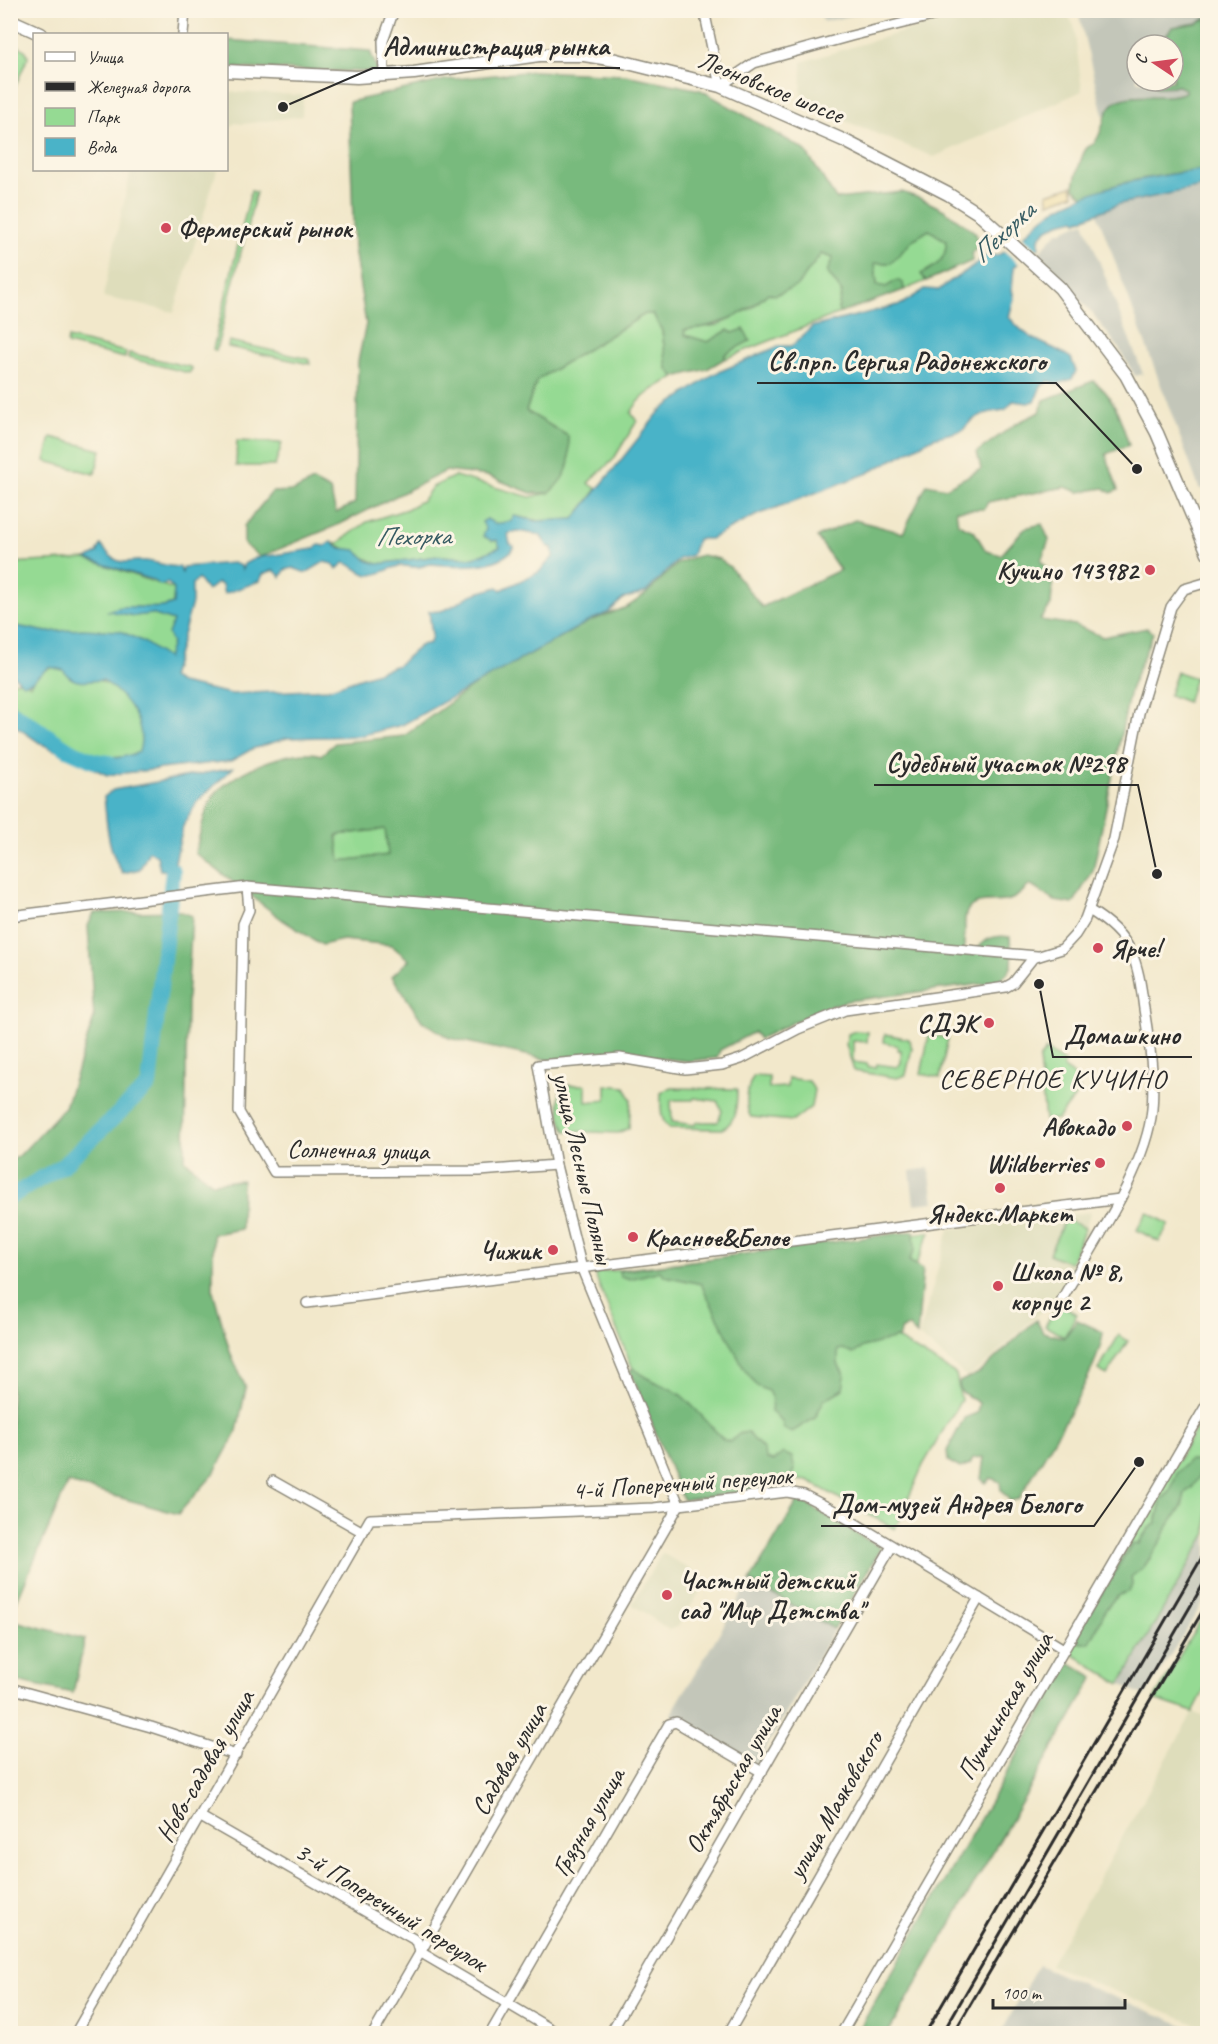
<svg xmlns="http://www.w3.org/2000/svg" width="1218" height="2044" font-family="Caveat,sans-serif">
  <rect width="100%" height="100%" fill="#fcf5e5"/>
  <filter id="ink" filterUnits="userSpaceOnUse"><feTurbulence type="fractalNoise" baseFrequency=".0167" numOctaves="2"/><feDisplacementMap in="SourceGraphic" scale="12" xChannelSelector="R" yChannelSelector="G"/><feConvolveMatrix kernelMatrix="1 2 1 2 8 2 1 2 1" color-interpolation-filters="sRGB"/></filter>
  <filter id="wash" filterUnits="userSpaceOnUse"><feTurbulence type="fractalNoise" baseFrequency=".008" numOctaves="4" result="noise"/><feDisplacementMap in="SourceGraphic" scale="24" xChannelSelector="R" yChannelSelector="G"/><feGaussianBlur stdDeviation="1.35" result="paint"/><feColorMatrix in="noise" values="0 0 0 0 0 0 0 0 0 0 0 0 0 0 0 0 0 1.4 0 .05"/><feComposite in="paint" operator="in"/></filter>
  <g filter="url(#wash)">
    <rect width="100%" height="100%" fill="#f2e8cb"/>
    <g fill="#deddbb">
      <polygon points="975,10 1066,11 1074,26 1082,91 934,157 801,103 802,62"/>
      <polygon points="227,92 303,95 302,116 243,124 235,123 230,127 227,137"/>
      <polygon points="131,170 217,170 174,312 103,297"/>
      <polygon points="1091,1212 1085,1227 1093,1232 1056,1297 984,1365 967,1377 919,1336 949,1229"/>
      <polygon points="662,1553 711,1582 703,1587 678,1626 669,1630 632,1604"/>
      <polygon points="1193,1712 1208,1719 1207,2028 1050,1965"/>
    </g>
    <g fill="#c3c6b9" fill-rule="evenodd">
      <polygon points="820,10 873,10 873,11 823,22"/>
      <path d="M1078,11H1207V95L1103,115ZM1137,45H1173V81H1137Z"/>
      <polygon points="1207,187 1207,491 1199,488 1097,213 1119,204"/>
      <polygon points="1084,222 1143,374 1135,376 1118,347 1092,313 1038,253 1057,233"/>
      <polygon points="929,1168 934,1202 914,1204 910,1171"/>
      <polygon points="799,1499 881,1548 757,1764 671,1714"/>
      <polygon points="1207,1533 1207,1596 1145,1696 1120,1684"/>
      <polygon points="1038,1965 1075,1981 1203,2033 1001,2033"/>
    </g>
    <g fill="#95da93" stroke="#60825f" stroke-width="1.5" fill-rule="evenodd">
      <polygon points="11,41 26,51 28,57 11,96"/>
      <polygon points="251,191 256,192 216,351 213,349"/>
      <path d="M930,229L946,241C947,259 937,266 922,274L926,281L904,290L903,283L885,287L877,285L875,263H891L914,239Z"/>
      <polygon points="821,254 833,258 827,272 842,292 838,309 840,313 724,359 733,333 728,330 708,342 685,335 684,330 718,325 752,308 768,293 797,286"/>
      <path d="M645,314H653L662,331L667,368L675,377C658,386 640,395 631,413L637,421L613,460L588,483L597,489L574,519L545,522L515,516L512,521L486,529L492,541H498L500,547L474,558L438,556L378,564L331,542L338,543L367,522L407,509L423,500L432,487L455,476L530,497L549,493L568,436L526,411L537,380Z"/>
      <polygon points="68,338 126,352 125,358 67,344"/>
      <polygon points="229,341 309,359 310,364 228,347"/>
      <polygon points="129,353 190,367 192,369 189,373 128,358"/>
      <polygon points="51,437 101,450 95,474 45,461"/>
      <polygon points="237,441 282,443 275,466 236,466"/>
      <path d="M87,559L174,589L173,604C154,613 126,601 110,611L134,616L152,614L173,621L171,651L167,659L142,641L63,631L47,632L11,625L10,563Z"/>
      <polygon points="60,665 126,691 137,716 145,746 135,756 94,759 64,743 11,702 10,682 24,681 30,685 38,672"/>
      <polygon points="1177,672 1195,678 1187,702 1169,695"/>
      <polygon points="386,829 389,855 340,861 337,835"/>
      <polygon points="855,1031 868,1032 867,1042 853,1041 853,1062 867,1064 867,1067 876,1067 877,1064 897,1067 901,1063 901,1050 898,1050 898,1046 884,1042 885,1034 909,1039 912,1048 906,1075 897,1078 854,1071 846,1044 848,1034"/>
      <polygon points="929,1035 948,1038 940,1078 921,1074"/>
      <polygon points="1046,1050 1065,1063 1063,1067 1078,1079 1074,1085 1080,1090 1058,1119 1045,1120 1039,1059"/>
      <path d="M754,1076L769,1077V1088L787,1087L788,1078L809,1081L814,1090L811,1107L793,1121L751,1117C744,1107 747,1085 754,1076Z"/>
      <path d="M569,1085H586V1102L606,1100V1085L625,1087L631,1099L629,1128L618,1133L566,1131C560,1122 557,1100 561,1090Z"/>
      <path d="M669,1088L737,1089C737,1104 737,1122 722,1129L669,1128C659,1119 661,1106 661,1093ZM694,1098L717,1101L722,1111L718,1122H696L695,1125L672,1122L671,1100H693Z"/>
      <polygon points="1147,1212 1169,1224 1159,1242 1137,1230"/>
      <polygon points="1065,1219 1085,1228 1070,1263 1049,1254"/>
      <polygon points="930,1232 887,1333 956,1374 961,1400 923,1465 895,1529 808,1481 798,1480 684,1495 594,1273"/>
      <polygon points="1059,1303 1077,1314 1064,1337 1045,1326"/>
      <polygon points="1119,1335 1128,1341 1107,1375 1098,1370"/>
      <path d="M1207,1410V1533L1120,1684L1066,1650ZM1177,1473L1193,1487L1185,1493C1181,1511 1175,1513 1167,1527C1160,1540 1155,1553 1145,1565C1141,1569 1135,1571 1131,1577L1132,1585C1111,1599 1096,1619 1076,1636L1126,1553L1133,1544H1138L1148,1529L1156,1523L1162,1499L1170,1492Z"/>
      <polygon points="1207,1609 1207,1685 1193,1712 1154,1699"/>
    </g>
    <g fill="#78ba7d" stroke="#527254" stroke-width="1.5" fill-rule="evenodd">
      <path d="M1207,18V169C1160,176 1129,177 1085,197L1074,188C1074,181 1082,154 1086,149C1088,146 1092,145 1094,143C1105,132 1101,112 1116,102C1132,91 1169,101 1185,92V89L1178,86L1157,87L1153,83L1173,81V45H1157L1173,27L1197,23Z"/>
      <polygon points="226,40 370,51 378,72 227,68"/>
      <path d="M534,71L625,75L701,90L805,150L836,199L902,192L922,199L944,210L976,233L978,247L972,253V261L926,281L921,274C937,266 947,259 946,241L929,230L914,239L891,263H875L877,285L886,287L897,280L903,283L904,290L840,313L838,309L842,292L827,272L833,258L821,254L797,286L775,295L768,293C744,316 717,327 684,330L685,335L708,342L728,330L733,333L744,329L750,341L725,354L724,359L707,369L675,377L667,368L662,331L653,314H645L537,380L526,411L568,436C572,463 569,475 549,493H531L488,476L446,471L340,524L260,557L244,544V526L272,492L294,491L313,481L330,490L336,513L355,503L358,361L366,324L354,249L349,102L445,80Z"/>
      <path d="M1093,381C1115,395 1121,421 1129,445L1106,454L1118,490L1111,493L1104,488L1079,492L1065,487L988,502L984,509L956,510L958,524L974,531L986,551L1001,555L1025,528L1042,524L1049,540L1041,561L1053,575L1051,605L1040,620L1075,625L1103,637L1147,628L1153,633L1130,690L1093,871L1073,904L1055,901L1030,885C1024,890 1019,896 1012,899C994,907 962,891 965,928C966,937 962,942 965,951L974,953C984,939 993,934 1010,937C1010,960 1021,964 997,982L847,1001L818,1010L759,1039L754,1032L720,1050L717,1058L688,1061L612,1053L594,1058L549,1060L449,1038L422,1021L392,976L409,960L391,945L343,940L322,945L284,921L195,853C200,836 203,815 211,800C225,774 294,745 321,755L335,743L404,736L474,685L588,622L627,607L646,594L678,563L691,558L702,555L719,559L730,567L762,607L840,570L817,537L855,520L903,533L927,484L946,488L981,469L977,452L1017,423L1040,412L1044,400ZM385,829L388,855L340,861L337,835Z"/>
      <polygon points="179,911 192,916 187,999 185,1160 212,1183 242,1180 241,1229 213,1234 213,1291 230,1352 246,1388 237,1431 213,1475 178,1514 68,1483 11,1614 11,1161 20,1155 65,1107 94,1018 88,926 94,913"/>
      <polygon points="914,1231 915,1250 909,1261 923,1269 917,1335 908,1326 901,1330 900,1337 863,1347 853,1354 843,1349 838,1350 838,1364 845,1376 843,1389 824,1400 815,1418 792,1432 784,1429 782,1421 771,1412 772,1399 768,1391 757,1386 744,1369 701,1284 665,1276 660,1271 630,1279 620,1276 619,1271"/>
      <path d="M1036,1320L1043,1332L1064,1338L1077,1320L1103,1332C1101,1369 1039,1463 1019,1499L1010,1501L1001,1490L1000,1482L991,1478L986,1483L981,1479L984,1457L973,1458L970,1464L960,1468L948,1461L947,1451L964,1418L977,1413L979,1403L960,1391L959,1382L979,1373Z"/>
      <path d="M634,1368C646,1382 668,1384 682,1396C697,1409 710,1426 724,1440L731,1442L738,1434L747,1432L763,1449L766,1459L773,1461L783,1453L792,1457L795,1470L787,1487L683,1500L630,1370Z"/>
      <path d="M1189,1460L1199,1462C1202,1476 1196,1485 1185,1493L1182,1507L1168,1526L1163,1538L1144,1567L1131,1577L1132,1585L1129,1591C1102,1600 1103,1622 1089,1643H1080L1076,1636L1126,1553L1133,1544H1139L1148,1529L1156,1523L1162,1499L1170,1492L1177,1473Z"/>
      <polygon points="799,1499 881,1548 834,1629 750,1581"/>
      <polygon points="11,1620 85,1639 73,1693 11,1680"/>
      <polygon points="1070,1663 1094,1677 888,2033 857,2033"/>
    </g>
    <polygon fill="#eeda9e" stroke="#8c8264" stroke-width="1.5" points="1072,186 1074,194 1049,203 1047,194"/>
    <g fill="#4ab3c8" stroke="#3a6f7a" stroke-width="1.5" fill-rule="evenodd">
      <path d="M1207,169V186L1119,204L1077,221L1075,219L1059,223L1046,230L1039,238V247L1014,267L1012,289L1014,299L1009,317C1032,345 1046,341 1071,358L1076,371L1072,379L1058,384L1049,381L1041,386L1035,401L1028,403L1013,401L1005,410C987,412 974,415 963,430L933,438L868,473L757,515L710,539H697L692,555L679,559L646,592L623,599L609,612L591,620L402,725L359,736L287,738L252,749L231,761L107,775L40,743L11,723L10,707C48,736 89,773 139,752C148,722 125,696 103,680C85,681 74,686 63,670L49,667L31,682L23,684L11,673V625L47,632L82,629L120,631L142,641L167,658L172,643L168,634L173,621L152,614L134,616L108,611C127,601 153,613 173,604L174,589L168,583L160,585L153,580L87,559L97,553L101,545C123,574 126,556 152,562C163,564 169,567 180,567L182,574L183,567L233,563L241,566L242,570L244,564L255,558L313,549L319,545L325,546L331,542L340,548L356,550L368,561L378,564L438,556L474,558L500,547L497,540L492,541L483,536L486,529L482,522L487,519L495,524L512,521L514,516L536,521L574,519L660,411L714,374L779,346H792L812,327L902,304L925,289L939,290C954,275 971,273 984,256C1008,261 1031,225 1048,214C1097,183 1152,177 1207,169ZM517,531L540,535L548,547H552L553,557L539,572L501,590L498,587C489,590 477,592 469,596C456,604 444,614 429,611L432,635L430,643L421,645L398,665L328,689L232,694L180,683L171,678L192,603V584L198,579L207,591L217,583L222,585L224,594L260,581L263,574L274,570L281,577L285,570L293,568L306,573L324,562L333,564L337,569L344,563C354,564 358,573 369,575C377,576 390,568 399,566C406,565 412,568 418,567C423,567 426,564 431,564C454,566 500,570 514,547L510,544L508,534Z"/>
      <path d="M233,768L197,802L183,826L173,871L160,870L157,856L149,851L140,869L123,873C107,851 107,823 104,797L113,790Z"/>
    </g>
    <polygon fill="#f2e8cb" points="1021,235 1039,251 1021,266 1002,249"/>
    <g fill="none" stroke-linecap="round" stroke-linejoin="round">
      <g stroke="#4ab3c8" stroke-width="16">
        <polyline points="10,711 69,750 94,761 109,763"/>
        <polyline points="10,1197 62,1166 149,1085 173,871"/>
      </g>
    </g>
  </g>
  <g filter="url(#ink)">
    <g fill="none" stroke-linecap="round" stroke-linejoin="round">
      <g stroke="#8e8a7b" stroke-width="12">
        <g id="minor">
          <polyline points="704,10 720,86 754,63 851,36 957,10"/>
          <polyline points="183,34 185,10"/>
          <polyline points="384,75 383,41 394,10"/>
          <polyline points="247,887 249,910 243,924 239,1112 274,1172 480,1171 556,1165"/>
          <polyline points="10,916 247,887 1037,956"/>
          <path d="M1062,1299C1091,1248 1147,1168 1152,1109C1155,1076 1149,1041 1144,1009C1138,961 1133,936 1089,910"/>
          <polyline points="307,1303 1120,1199"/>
          <polyline points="273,1481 363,1532"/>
          <polyline points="679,1505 582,1269 556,1165 538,1065 620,1058 685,1069 722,1065 741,1059 798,1029 845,1010 1006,987 1013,983 1033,958 1062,949 1075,935 1085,919 1114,839 1139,713 1171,607 1184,589 1208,582"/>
          <polyline points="10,1688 151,1727 236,1755"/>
          <polyline points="201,1817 417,1941 420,1952 559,2034"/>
          <polyline points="75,2034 370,1519 654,1508 787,1492 804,1495 833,1510 1062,1648"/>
          <polyline points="373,2034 679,1505"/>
          <polyline points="490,2034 669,1724 676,1722 762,1772"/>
          <polyline points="610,2034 892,1546"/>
          <polyline points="728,2034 979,1598"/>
          <polyline points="841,2034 1208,1402"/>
        </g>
      </g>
      <g stroke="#8e8a7b" stroke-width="15">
        <g id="major">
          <polyline points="10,20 41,34"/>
          <polyline points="226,71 357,77 414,73 539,55 584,55 616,60 720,86 843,140 948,194 978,213 1060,288 1126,375 1157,433 1208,553"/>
        </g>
      </g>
      <use href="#minor" stroke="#fff" stroke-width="9"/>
      <use href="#major" stroke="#fff" stroke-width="12"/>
      <g stroke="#2b2b2b" stroke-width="3">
        <polyline points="925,2034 1208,1547"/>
        <polyline points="942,2034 1208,1576"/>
        <polyline points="953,2034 1208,1602"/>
      </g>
    </g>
  </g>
  <g fill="#d1495b" stroke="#fcf5e5" stroke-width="2">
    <circle cx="166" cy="228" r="6"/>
    <circle cx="1150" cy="570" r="6"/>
    <circle cx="1098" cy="948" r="6"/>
    <circle cx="989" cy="1023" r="6"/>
    <circle cx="1127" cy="1126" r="6"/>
    <circle cx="1100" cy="1163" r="6"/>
    <circle cx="1000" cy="1188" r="6"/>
    <circle cx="633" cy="1237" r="6"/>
    <circle cx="553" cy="1250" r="6"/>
    <circle cx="998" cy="1286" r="6"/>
    <circle cx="667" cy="1595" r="6"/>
  </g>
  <g text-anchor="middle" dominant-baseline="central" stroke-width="6" stroke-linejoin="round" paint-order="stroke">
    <g font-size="26" fill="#2b2b2b" stroke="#fcf5e5">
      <text transform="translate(771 87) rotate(22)">Леоновское шоссе</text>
      <text transform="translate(358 1150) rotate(1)">Солнечная улица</text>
      <text transform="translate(583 1168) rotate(77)">улица Лесные Поляны</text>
      <text transform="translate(682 1483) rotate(-4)">4-й Поперечный переулок</text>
      <text transform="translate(1005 1706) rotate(-60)">Пушкинская улица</text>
      <text transform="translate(509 1759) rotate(-60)">Садовая улица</text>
      <text transform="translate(205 1766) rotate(-60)">Ново-садовая улица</text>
      <text transform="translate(733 1779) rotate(-60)">Октябрьская улица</text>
      <text transform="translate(835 1805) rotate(-60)">улица Маяковского</text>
      <text transform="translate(588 1822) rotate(-60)">Грязная улица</text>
      <text transform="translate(391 1907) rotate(32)">3-й Поперечный переулок</text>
    </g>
    <g font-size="26" font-weight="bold" fill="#2b2b2b" stroke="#fcf5e5" text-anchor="start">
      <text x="178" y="228">Фермерский рынок</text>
      <text x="1138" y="570" text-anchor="end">Кучино 143982</text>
      <text x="1110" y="948">Ярче!</text>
      <text x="977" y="1023" text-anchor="end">СДЭК</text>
      <text x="1115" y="1126" text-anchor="end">Авокадо</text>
      <text x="1088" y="1163" text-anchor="end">Wildberries</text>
      <text x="1000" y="1213" text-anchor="middle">Яндекс.Маркет</text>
      <text x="645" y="1237">Красное&amp;Белое</text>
      <text x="541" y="1250" text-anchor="end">Чижик</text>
      <text x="1010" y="1271">Школа № 8,<tspan x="1010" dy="30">корпус 2</tspan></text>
      <text x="679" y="1580">Частный детский<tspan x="679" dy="30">сад "Мир Детства"</tspan></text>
    </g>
    <g font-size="27" font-style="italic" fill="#365b62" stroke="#fcf5e5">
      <text transform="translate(1003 232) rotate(-43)">Пехорка</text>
      <text transform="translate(413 536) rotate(-1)">Пехорка</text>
    </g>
    <g font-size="27" letter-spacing="1.5" fill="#2b2b2b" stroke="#fcf5e5">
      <text x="1053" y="1079">СЕВЕРНОЕ КУЧИНО</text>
    </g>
  </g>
  <path fill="none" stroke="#2b2b2b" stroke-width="2" d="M283 107L373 68H620M1137 469L1056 383H757M1157 874L1138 785H874M1039 984L1053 1057H1192M1139 1462L1094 1526H821"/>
  <g fill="#2b2b2b" stroke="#fcf5e5" stroke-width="2">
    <circle cx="283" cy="107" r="6"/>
    <circle cx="1137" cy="469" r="6"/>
    <circle cx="1157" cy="874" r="6"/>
    <circle cx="1039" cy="984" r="6"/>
    <circle cx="1139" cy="1462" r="6"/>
  </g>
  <g font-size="27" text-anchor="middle" font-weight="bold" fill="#2b2b2b" stroke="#fcf5e5" stroke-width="6" stroke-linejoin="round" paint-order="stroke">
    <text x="496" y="55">Администрация рынка</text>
    <text x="907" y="370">Св.прп. Сергия Радонежского</text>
    <text x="1006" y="772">Судебный участок №298</text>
    <text x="1122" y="1044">Домашкино</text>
    <text x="957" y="1513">Дом-музей Андрея Белого</text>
  </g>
  <rect width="1218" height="2044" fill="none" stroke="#fcf5e5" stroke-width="36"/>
  <rect x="33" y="33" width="195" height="138" fill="#fcf5e5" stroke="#a8a49b" stroke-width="1.5"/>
  <rect x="45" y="52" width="30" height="9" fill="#ffffff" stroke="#a8a49b" stroke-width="1.5"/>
  <text x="87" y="63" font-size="18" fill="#2b2b2b">Улица</text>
  <rect x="45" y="82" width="30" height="9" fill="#2b2b2b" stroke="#a8a49b" stroke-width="1.5"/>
  <text x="87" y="93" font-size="18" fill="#2b2b2b">Железная дорога</text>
  <rect x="45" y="108" width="30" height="18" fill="#95da93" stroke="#a8a49b" stroke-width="1.5"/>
  <text x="87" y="123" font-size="18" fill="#2b2b2b">Парк</text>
  <rect x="45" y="138" width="30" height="18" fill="#4ab3c8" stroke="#a8a49b" stroke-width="1.5"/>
  <text x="87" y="153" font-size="18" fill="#2b2b2b">Вода</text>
  <g transform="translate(1155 63) rotate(283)"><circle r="28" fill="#fcf5e5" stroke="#a8a49b" stroke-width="1.5"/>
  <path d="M0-4.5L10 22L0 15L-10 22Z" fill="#d1495b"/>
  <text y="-9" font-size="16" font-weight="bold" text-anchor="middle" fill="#2b2b2b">С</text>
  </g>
  <path d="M993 1999v9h132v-9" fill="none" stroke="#2b2b2b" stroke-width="3"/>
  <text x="1002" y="1999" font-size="18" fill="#2b2b2b" stroke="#fcf5e5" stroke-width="4.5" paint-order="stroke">100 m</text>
</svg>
